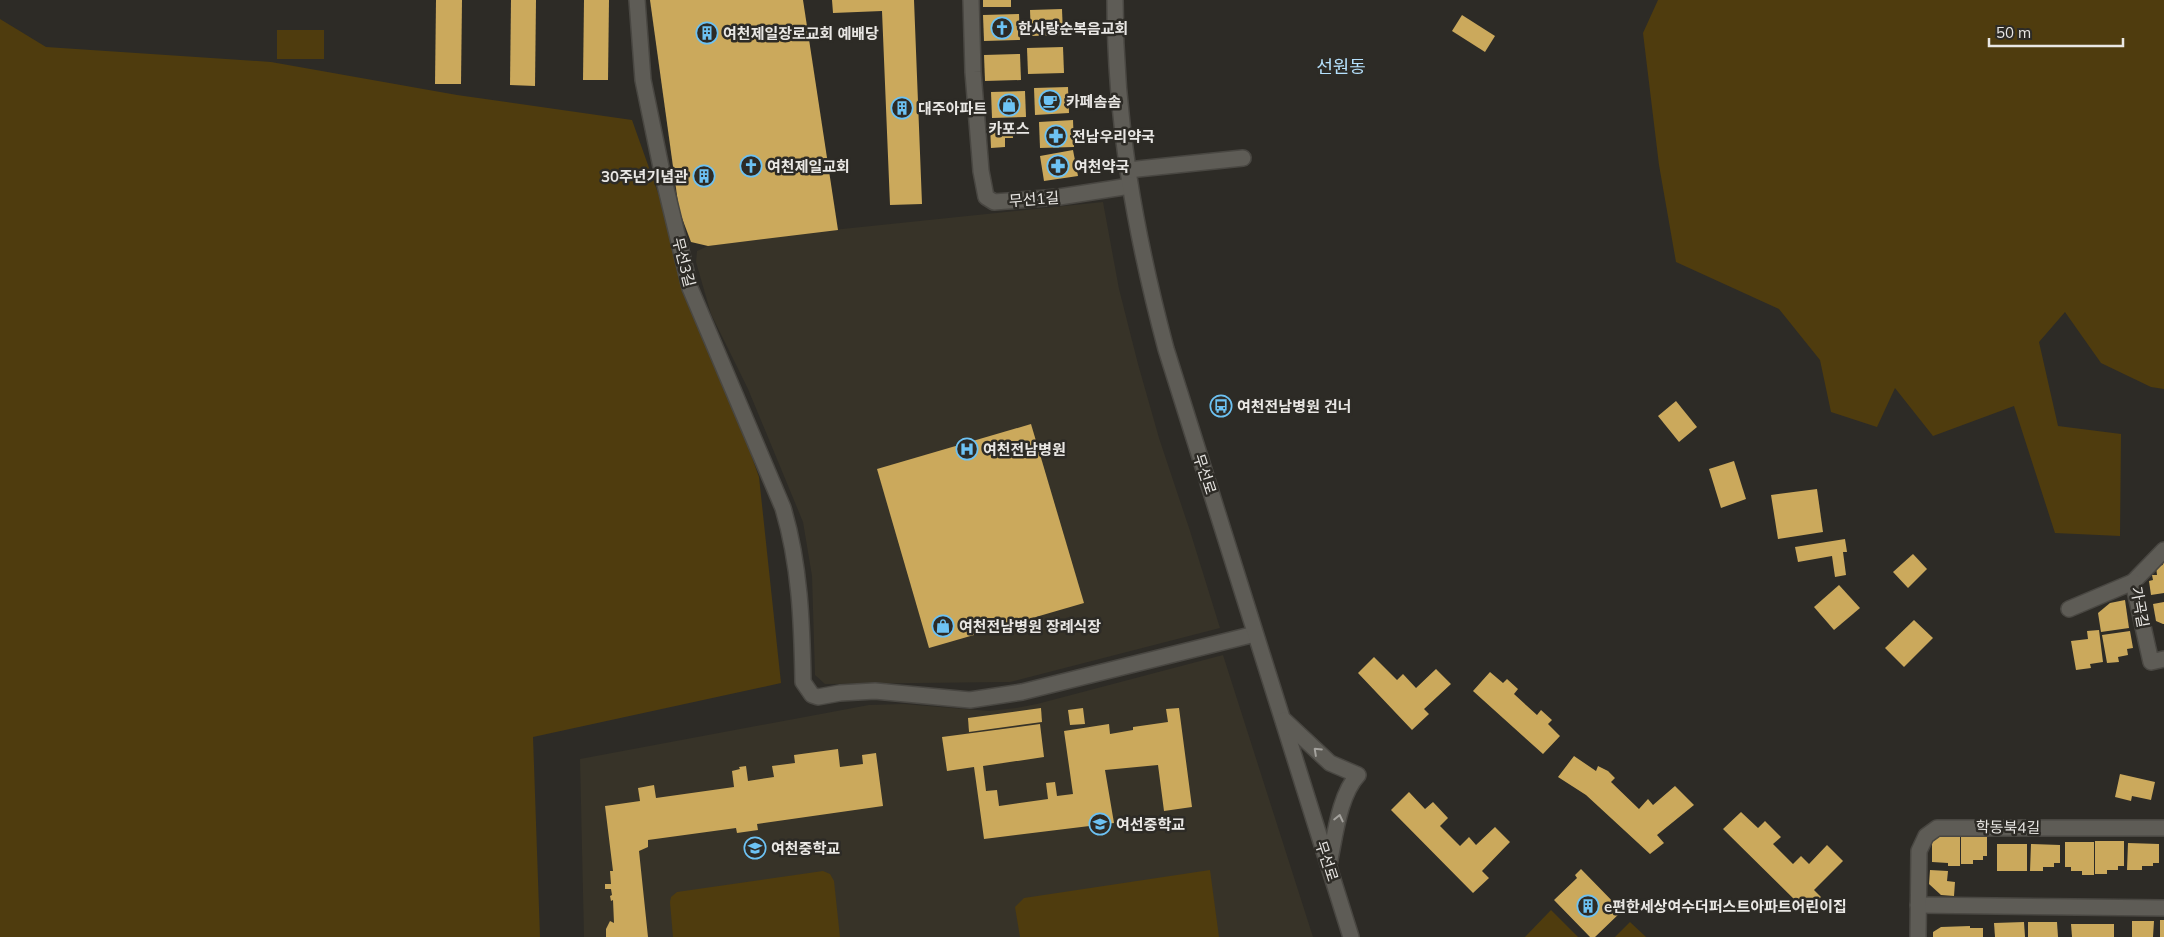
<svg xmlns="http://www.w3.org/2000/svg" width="2164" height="937" font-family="Mulish,'Noto Sans KR',sans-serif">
  <rect width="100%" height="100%" fill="#2d2b26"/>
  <g fill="#373328">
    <polygon points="1103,202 1119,289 1138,364 1159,438 1190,531 1220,628 1010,682 825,684 815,675 812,576 803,522 748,389 711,314 696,262 697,251 708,246 775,236"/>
    <polygon points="1223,655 1313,937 584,937 580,759 869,705 904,704 989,711 1016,708 1037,704"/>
  </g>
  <g fill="#4f3c0e">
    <polygon points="1658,0 2164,0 2164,389 2151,387 2101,363 2065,312 2039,342 2058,426 2121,434 2120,536 2055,533 2014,406 1933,436 1895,388 1877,427 1831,412 1820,360 1779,309 1676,262 1659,165 1643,33"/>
    <polygon points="0,19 46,47 271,62 457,95 632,120 759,477 781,683 533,737 540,937 0,937"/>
    <rect x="277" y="30" width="47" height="29"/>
    <polygon points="1210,870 1219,937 1020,937 1015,907 1024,898"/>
    <polygon points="823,871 830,874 834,881 840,937 673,937 670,902 671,897 677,892"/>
    <polygon points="1551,910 1578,937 1525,937"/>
    <polygon points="1630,922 1646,937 1615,937"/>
  </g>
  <g fill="#cba95c">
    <polygon points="436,0 462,0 461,84 435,84"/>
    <polygon points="511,0 536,0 535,86 510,85"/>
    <polygon points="584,0 609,0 608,80 583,80"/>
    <polygon points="650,0 803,0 838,230 708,246 691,242 679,210"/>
    <polygon points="832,0 914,0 922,204 890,205 882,11 833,13"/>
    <rect x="983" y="0" width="28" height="7"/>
    <polygon points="1062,9 1063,35 1031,36 1030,10"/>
    <polygon points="1019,14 1020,40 984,41 983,15"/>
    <polygon points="1462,15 1495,36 1485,52 1452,31"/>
    <polygon points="1063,47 1064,73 1028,74 1027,48"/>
    <polygon points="1020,54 1021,80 985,81 984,55"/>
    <polygon points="1068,87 1069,113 1035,115 1034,88"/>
    <polygon points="1025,91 1026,117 992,118 991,92"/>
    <polygon points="1073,120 1074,147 1040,148 1039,122"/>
    <polygon points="1012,123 1013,138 1005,138 1005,147 991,148 990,125"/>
    <polygon points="1073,150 1078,176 1044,181 1040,156"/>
    <polygon points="1676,401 1697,427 1679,442 1658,416"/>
    <polygon points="1031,424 1084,603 929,648 877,469"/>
    <polygon points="1734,461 1746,499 1721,508 1709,469"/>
    <polygon points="1817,489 1823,532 1778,539 1771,495"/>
    <polygon points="1845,539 1847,552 1843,552 1846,575 1835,577 1832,556 1798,562 1795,547"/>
    <polygon points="1913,554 1927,569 1908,588 1893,572"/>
    <polygon points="2162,562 2164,562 2164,593 2151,595 2149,581 2153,580 2152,575 2157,575 2156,566 2163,565"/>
    <polygon points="1839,585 1860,608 1834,630 1814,607"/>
    <polygon points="2125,600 2129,628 2101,632 2098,613 2110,603"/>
    <polygon points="2164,602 2164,624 2163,624 2156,621 2153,604"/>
    <polygon points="1914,620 1933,638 1904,667 1885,648"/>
    <polygon points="2099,630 2103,662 2090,664 2091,668 2076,670 2071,641 2088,639 2087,631"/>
    <polygon points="2130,631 2133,648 2127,649 2128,655 2118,657 2119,662 2107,663 2102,635"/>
    <polygon points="1374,657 1397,680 1403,674 1416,688 1436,669 1451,684 1424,709 1429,714 1412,730 1358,673"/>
    <polygon points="1490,672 1503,683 1507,679 1518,689 1514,694 1537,715 1541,710 1552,720 1548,724 1560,736 1543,754 1473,691"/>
    <polygon points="1041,708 1042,722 969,732 968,718"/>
    <polygon points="1083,708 1085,724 1070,725 1068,710"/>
    <polygon points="1179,708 1192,807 1164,811 1158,765 1105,770 1114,823 984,839 974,767 947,771 942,737 1040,724 1044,757 983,766 986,791 997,790 999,806 1048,799 1046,783 1055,782 1057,796 1073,794 1064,731 1109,724 1110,734 1133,730 1133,727 1168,722 1166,709"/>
    <polygon points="838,749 840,767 863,764 862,755 876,753 883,806 757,824 758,830 737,833 736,828 648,840 648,847 639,851 648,937 606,937 606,929 610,921 614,923 613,900 611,901 610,896 612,895 611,889 605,889 605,884 611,884 610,871 613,871 605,806 640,801 638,788 654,785 656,798 734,787 732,771 740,769 739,767 746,766 748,781 774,777 772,766 795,763 794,755"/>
    <polygon points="1574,756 1596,771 1598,766 1608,771 1615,778 1611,782 1639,809 1648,799 1653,805 1675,786 1694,805 1657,835 1664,843 1650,854 1586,795 1558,777"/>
    <polygon points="2120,774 2155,782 2151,800 2132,796 2131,801 2115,797"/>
    <polygon points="1409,792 1425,809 1433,802 1448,818 1440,826 1460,846 1469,837 1476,845 1495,827 1510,842 1482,871 1489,878 1473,893 1391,810"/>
    <polygon points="1741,812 1758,828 1765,821 1781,837 1773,844 1793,864 1801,856 1809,864 1827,845 1843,861 1814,890 1821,897 1806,911 1723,829"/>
    <polygon points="1939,837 1960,837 1960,866 1948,866 1948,863 1932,862 1932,841"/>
    <polygon points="1961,837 1987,837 1987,856 1983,856 1983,860 1973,860 1973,864 1961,864"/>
    <polygon points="2095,841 2124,841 2124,866 2118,866 2118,870 2107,870 2107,874 2095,874"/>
    <polygon points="2065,842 2094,842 2094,875 2082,875 2082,871 2071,871 2071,867 2065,867"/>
    <polygon points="2128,843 2159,844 2159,863 2153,863 2153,866 2142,866 2142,870 2127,870"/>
    <rect x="1997" y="844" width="30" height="27"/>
    <polygon points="2031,844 2060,845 2060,863 2054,863 2054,867 2043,867 2043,871 2030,871"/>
    <polygon points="1581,869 1622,911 1595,937 1590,937 1554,900 1577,878 1575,875"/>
    <polygon points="1930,870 1948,871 1947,881 1955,882 1954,896 1941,895 1929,884"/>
    <rect x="2160" y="920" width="4" height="17"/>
    <polygon points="2132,921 2154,921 2153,937 2132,937"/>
    <polygon points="2024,922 2025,937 1995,937 1994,923"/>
    <polygon points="2028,922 2057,922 2058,937 2028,937"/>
    <polygon points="2071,924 2114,924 2114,937 2072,937"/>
    <polygon points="1970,926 1970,928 1983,928 1983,937 1933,937 1933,932 1941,927"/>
  </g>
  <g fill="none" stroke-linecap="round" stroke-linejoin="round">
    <g stroke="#494742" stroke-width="18">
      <g id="minor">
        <path d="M637,0L643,80L662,172L690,288L783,508C800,565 802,623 803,682L812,695L818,697L840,693L875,691L970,700L1022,692L1255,634"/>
        <polyline points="971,0 973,72 981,171 986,197 994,202 1059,197 1130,186"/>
        <path d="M1115,0C1115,121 1135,233 1166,349L1351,937"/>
        <polyline points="1128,170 1243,158"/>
        <polyline points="2164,550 2133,582 2151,662 2164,659"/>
        <polyline points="2069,609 2133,582"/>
        <path d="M1284,720L1330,763L1358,775C1339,795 1335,837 1329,864"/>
        <polyline points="1918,905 2164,908"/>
        <polyline points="1918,937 1919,851 1926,836 1937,828 2164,828"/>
      </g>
    </g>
    <use href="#minor" stroke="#5e5c56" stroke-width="15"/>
  </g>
  <defs><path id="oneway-chevron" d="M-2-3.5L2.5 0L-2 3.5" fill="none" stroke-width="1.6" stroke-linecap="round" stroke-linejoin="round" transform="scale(1.25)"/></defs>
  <g stroke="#a4a29d">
    <use href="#oneway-chevron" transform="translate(1317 751) rotate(-137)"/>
    <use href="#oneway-chevron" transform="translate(1339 818) rotate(-77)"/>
  </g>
  <defs>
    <g id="church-ring" transform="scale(1.125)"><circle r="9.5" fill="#2d2b26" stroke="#6dc2f3" stroke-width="1.5"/><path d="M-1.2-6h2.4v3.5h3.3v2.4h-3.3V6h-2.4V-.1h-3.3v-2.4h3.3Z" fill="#6dc2f3"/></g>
    <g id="building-ring" transform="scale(1.125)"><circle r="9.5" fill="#2d2b26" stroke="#6dc2f3" stroke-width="1.5"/><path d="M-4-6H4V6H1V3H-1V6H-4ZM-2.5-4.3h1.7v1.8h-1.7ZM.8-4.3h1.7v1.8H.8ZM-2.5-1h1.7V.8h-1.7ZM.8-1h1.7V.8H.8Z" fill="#6dc2f3"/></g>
    <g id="cafe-ring" transform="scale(1.125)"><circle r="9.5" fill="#2d2b26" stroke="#6dc2f3" stroke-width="1.5"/><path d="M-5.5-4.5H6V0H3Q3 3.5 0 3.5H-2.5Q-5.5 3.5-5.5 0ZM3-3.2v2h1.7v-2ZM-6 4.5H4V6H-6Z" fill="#6dc2f3"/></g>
    <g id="shop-ring" transform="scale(1.125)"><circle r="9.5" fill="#2d2b26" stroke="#6dc2f3" stroke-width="1.5"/><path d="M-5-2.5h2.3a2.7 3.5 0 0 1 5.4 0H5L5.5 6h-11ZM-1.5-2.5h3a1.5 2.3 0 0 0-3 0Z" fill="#6dc2f3"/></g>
    <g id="pharmacy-ring" transform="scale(1.125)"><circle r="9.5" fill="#2d2b26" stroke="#6dc2f3" stroke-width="1.5"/><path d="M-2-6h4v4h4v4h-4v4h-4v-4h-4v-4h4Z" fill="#6dc2f3"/></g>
    <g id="bus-ring" transform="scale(1.125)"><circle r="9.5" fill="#2d2b26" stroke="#6dc2f3" stroke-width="1.5"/><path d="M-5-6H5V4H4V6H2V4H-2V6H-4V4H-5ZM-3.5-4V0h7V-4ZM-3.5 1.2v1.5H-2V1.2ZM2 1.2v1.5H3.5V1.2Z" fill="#6dc2f3"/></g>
    <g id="hospital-ring" transform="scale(1.125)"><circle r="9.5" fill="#2d2b26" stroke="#6dc2f3" stroke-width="1.5"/><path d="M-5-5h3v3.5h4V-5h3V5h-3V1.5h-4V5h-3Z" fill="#6dc2f3"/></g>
    <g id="school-ring" transform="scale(1.125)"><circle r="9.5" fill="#2d2b26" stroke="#6dc2f3" stroke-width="1.5"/><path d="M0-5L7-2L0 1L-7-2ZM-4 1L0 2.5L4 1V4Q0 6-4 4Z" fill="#6dc2f3"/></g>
  </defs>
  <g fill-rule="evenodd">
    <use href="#church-ring" x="1002" y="28"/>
    <use href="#building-ring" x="707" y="33"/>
    <use href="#cafe-ring" x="1050" y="101"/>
    <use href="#shop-ring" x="1009" y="105"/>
    <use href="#building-ring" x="902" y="108"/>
    <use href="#pharmacy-ring" x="1056" y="136"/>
    <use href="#church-ring" x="751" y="166"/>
    <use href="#pharmacy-ring" x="1058" y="166"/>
    <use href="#building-ring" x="704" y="176"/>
    <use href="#bus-ring" x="1221" y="406"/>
    <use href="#hospital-ring" x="967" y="449"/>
    <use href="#shop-ring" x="943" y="626"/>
    <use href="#school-ring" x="1100" y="824"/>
    <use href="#school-ring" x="755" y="848"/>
    <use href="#building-ring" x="1588" y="906"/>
  </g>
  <g text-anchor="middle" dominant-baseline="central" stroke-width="5" stroke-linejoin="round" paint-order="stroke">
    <g font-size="15" font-weight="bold" fill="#e9e7e4" stroke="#2d2b26" text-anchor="start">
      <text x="1018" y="28">한사랑순복음교회</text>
      <text x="723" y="33">여천제일장로교회 예배당</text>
      <text x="1066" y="101">카페솜솜</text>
      <text x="918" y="108">대주아파트</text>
      <text x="1009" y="128" text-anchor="middle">카포스</text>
      <text x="1072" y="136">전남우리약국</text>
      <text x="767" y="166">여천제일교회</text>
      <text x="1074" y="166">여천약국</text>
      <text x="688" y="176" text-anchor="end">30주년기념관</text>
      <text x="1237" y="406">여천전남병원 건너</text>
      <text x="983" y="449">여천전남병원</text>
      <text x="959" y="626">여천전남병원 장례식장</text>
      <text x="1116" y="824">여선중학교</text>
      <text x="771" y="848">여천중학교</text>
      <text x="1604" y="906">e편한세상여수더퍼스트아파트어린이집</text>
    </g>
    <g font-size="15" fill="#e9e7e4" stroke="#2d2b26">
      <text transform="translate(1034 199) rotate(-4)">무선1길</text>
      <text transform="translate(684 262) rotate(76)">무선3길</text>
      <text transform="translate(1205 474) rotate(72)">무선로</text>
      <text transform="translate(2140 607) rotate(80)">가곡길</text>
      <text transform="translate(2008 827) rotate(1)">학동북4길</text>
      <text transform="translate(1327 861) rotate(72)">무선로</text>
    </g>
    <g font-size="18" fill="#b5e1fd" stroke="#2d2b26">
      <text x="1341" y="66">선원동</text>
    </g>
  </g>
  <path d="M1989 38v8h134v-8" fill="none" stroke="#e9e7e4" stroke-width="2.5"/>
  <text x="1996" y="38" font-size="15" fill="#e9e7e4" stroke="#2d2b26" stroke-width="4" paint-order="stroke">50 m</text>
</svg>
